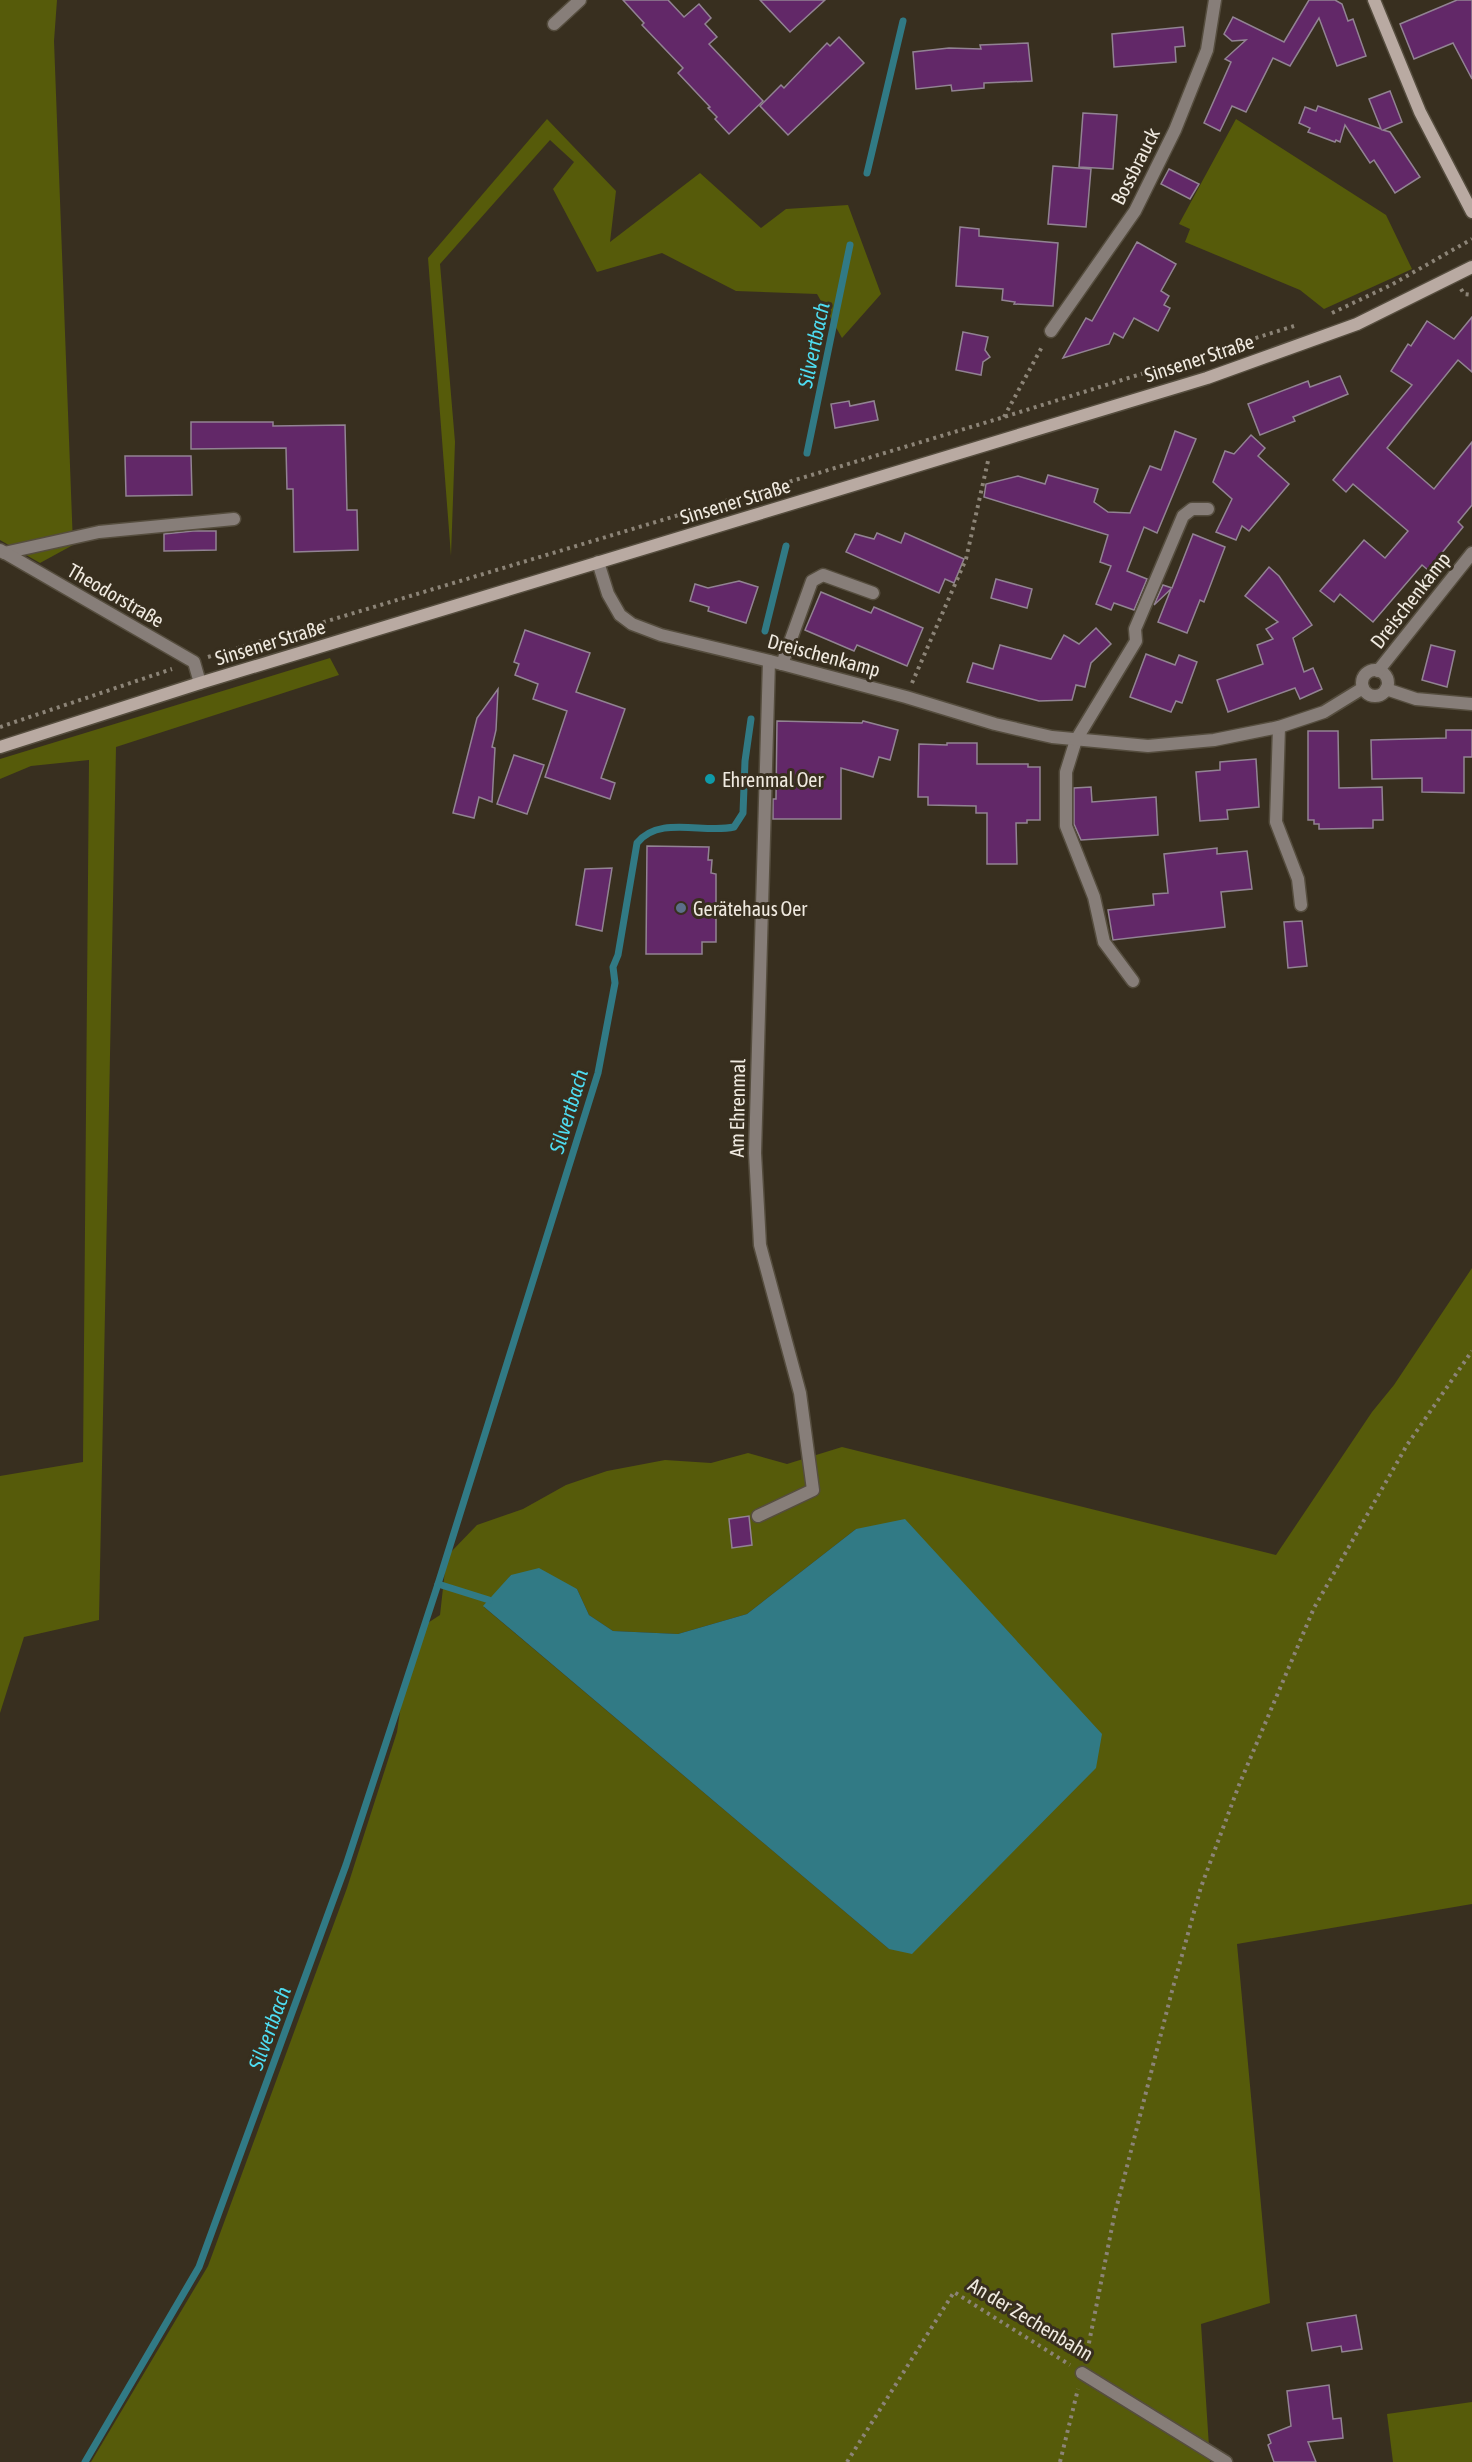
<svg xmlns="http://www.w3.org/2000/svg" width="1472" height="2462" font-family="'Asap Condensed',sans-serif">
  <rect width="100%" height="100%" fill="#382f1f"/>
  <g fill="#565b0a" fill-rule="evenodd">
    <polygon points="0,0 57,0 54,41 73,545 40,563 0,540"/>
    <polygon points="547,119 616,191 610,242 700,173 761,228 786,209 848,205 881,294 842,338 817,294 736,291 662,253 597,272 553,189 574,162 550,140 440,264 455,442 451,556 428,258"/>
    <polygon points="1236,119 1386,215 1412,269 1324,309 1300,290 1185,242 1190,229 1179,224"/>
    <polygon points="330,658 339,675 116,747 99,1620 24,1637 0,1713 0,1476 83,1462 89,760 31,766 0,779 0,759"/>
    <path d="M1472,1268V1904L1237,1944L1270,2303L1201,2324L1210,2462H91L208,2266L347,1888L397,1732L404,1684L411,1668L420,1628L440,1615L445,1570L449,1554L477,1525L523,1509L566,1485L607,1471L665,1460L711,1463L748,1453L787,1464L842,1447L1276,1555L1372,1412L1394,1385ZM856,1529L889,1949L484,1607L511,1575L577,1589L589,1615L613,1631L678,1634L747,1614Z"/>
    <polygon points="1472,2402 1472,2462 1393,2462 1387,2414"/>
  </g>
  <polygon fill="#317a85" points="905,1519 1102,1734 1096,1768 912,1954 889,1949 483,1606 511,1575 539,1568 577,1589 589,1615 613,1631 678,1634 747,1614 856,1529"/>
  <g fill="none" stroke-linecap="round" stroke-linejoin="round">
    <g stroke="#317a85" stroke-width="7">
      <polyline points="867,173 903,21"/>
      <polyline points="807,453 850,245"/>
      <polyline points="765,631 786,546"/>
      <polyline points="438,1584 489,1600"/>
      <path d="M85,2462L199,2267L346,1865L438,1584L598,1073L615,983L613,967L618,955L637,843C659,815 704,834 734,827L743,813L745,761L751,719"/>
    </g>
  </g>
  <g fill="#622868" stroke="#928393" stroke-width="1.5">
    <polygon points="623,0 668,0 684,17 699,4 711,18 705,24 717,37 709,44 763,101 729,134 715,119 717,117 708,108 710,107 678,73 683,68 642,25 644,23"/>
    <polygon points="760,0 825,0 790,32"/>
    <polygon points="1309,0 1335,0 1342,4 1348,21 1353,19 1366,56 1337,66 1319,18 1290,66 1273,58 1246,112 1232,106 1220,131 1204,123 1231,62 1225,59 1246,40 1232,41 1224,34 1233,17 1284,42"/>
    <polygon points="1457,0 1472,0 1472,79 1453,43 1414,59 1400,24"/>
    <polygon points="1183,27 1185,46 1175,47 1176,62 1114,67 1112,34"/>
    <polygon points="839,37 864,63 788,135 760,106 781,85 784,88 827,43 830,46"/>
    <polygon points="1028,43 1032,81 984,83 984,88 952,91 951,85 916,89 913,52 949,48 981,49 980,45"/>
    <polygon points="1390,91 1402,122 1383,130 1390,132 1420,177 1395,193 1374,160 1370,163 1345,125 1340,142 1336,140 1335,142 1308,132 1310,128 1299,123 1305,107 1316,111 1318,106 1381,129 1369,99"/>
    <polygon points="1083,113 1117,115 1113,169 1079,167"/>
    <polygon points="1053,166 1091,169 1086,227 1048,224"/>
    <polygon points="1169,169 1199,184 1190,199 1161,184"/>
    <polygon points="960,227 979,229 979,236 1058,243 1053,306 1014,304 1015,302 1002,300 1003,289 956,286"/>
    <polygon points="1137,242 1176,264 1161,291 1169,296 1164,305 1170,308 1158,331 1134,318 1123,338 1114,333 1109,344 1063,358 1086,318 1092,321"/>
    <polygon points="1472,317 1472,372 1458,360 1387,448 1434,489 1472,442 1472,505 1458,522 1463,527 1428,570 1422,565 1373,622 1340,594 1334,602 1320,591 1364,540 1385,558 1408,531 1353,484 1346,492 1333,480 1412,385 1391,371 1408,344 1411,346 1427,321 1454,339"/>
    <polygon points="963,332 988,337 985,350 990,357 983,362 981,375 956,370"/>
    <polygon points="1340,376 1348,394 1293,417 1295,421 1260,435 1248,404 1308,381 1310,387"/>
    <polygon points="849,401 850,406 874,401 878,420 835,428 831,404"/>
    <polygon points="191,422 273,422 273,426 345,425 347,510 357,510 358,550 294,552 293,489 287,489 286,448 191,449"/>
    <polygon points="1175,431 1196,439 1157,533 1144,527 1127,571 1147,579 1134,610 1114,603 1111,610 1096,604 1111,566 1100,562 1108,535 984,497 986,484 1018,476 1045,484 1048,475 1098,489 1094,502 1108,512 1130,513 1150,466 1161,470"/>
    <polygon points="1251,435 1265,448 1258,456 1289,484 1249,531 1242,526 1236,540 1216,532 1232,499 1213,482 1225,451 1234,454"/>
    <polygon points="125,456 191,456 192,495 126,496"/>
    <polygon points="193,531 216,531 216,550 164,551 164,534"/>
    <polygon points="877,533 901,543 905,533 964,559 954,583 945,579 939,593 846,552 855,534 874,539"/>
    <polygon points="1193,534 1225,547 1204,602 1200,600 1187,633 1158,622 1171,589 1154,605 1163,585 1172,588"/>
    <polygon points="1269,567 1279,576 1312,625 1293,638 1304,672 1313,668 1322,689 1300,699 1295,688 1228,712 1217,680 1263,664 1257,645 1273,639 1266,629 1278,622 1245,596"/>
    <polygon points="996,579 1032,589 1027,608 991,598"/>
    <polygon points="739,581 758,587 746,623 708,611 709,607 690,601 695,584 708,588"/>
    <polygon points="821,592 871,613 874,607 923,628 907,666 857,645 854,651 805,630"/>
    <polygon points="1096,628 1111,644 1091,663 1085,687 1076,685 1072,700 1039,701 967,682 973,663 993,669 1000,645 1051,659 1064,635 1079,644"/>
    <polygon points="525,630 590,653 576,692 625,709 601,778 615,783 610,799 545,777 567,711 533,699 538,684 515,675 519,664 514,662"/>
    <polygon points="1431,645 1455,651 1447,687 1422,680"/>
    <polygon points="1146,654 1175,665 1179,655 1197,662 1182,703 1176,701 1171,712 1130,697"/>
    <polygon points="498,689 496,730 492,747 495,748 492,802 479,797 474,818 453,813 477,718"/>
    <polygon points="777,721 862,723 863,721 898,730 890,760 879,757 873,777 841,768 841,819 773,819 773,799 776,799"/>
    <polygon points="1446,730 1472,730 1472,757 1464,757 1464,793 1422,792 1422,778 1372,779 1371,740 1446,738"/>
    <polygon points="1308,731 1338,731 1339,788 1382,787 1383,820 1373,820 1373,828 1319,829 1319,824 1314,824 1314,820 1308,820"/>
    <polygon points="947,743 977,743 977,764 1028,764 1028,767 1040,767 1040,820 1027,820 1027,823 1016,823 1017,864 987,864 987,813 976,813 976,806 928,805 928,797 918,797 919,744 947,745"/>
    <polygon points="514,755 544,765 527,814 497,804"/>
    <polygon points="1256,759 1259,807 1227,810 1228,819 1200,821 1196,772 1220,770 1220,762"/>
    <polygon points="1091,787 1092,802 1156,797 1158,835 1081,840 1074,824 1074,788"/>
    <polygon points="647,846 709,847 708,860 712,860 711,873 716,874 716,942 702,942 702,954 646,954"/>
    <polygon points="1217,848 1217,854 1247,851 1252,889 1221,892 1225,927 1113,940 1108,910 1154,905 1153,894 1168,893 1164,854"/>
    <polygon points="612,868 602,931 576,925 585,869"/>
    <polygon points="1302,921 1307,966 1288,968 1284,922"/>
    <polygon points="749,1516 752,1545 732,1548 729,1519"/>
    <polygon points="1356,2315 1362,2349 1342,2352 1341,2346 1312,2351 1307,2323"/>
    <polygon points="1329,2385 1333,2419 1341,2418 1343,2438 1308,2442 1316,2462 1274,2462 1268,2445 1271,2443 1268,2435 1291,2426 1287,2391"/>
  </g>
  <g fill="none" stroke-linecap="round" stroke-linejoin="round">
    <g stroke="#554d3e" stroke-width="15">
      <g id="lane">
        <polyline points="4,553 99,532 234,519"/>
        <polyline points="782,664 812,581 823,575 873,593"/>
        <polyline points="1279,727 1276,822 1298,879 1301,905"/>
        <polyline points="1076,740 1066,772 1066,826 1094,897 1104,942 1133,981"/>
        <polyline points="758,1516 813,1490 800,1393 760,1245 755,1153 769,661"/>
        <polyline points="1082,2373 1226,2462"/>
      </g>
    </g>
    <g stroke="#554d3e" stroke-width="15">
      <g id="street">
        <polyline points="554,24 580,0"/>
        <polyline points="1051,331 1135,211 1175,130 1207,50 1215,0"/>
        <polyline points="0,550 194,662 200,683"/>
        <polyline points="598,562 608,594 620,615 632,624 661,635 782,664 906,697 995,724 1052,737 1148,746 1214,740 1279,727 1324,712 1363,688"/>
        <circle cx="1375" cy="683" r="13"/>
        <polyline points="1378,671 1472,553"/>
        <polyline points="1386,689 1416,699 1472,704"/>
        <polyline points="1076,740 1136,641 1135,629 1183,516 1192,509 1208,509"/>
      </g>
    </g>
    <g stroke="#554d3e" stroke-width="15">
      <g id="secondary">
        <polyline points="1374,0 1420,112 1472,212"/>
        <polyline points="0,747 200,683 1207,378 1357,324 1472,267"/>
      </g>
    </g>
    <g stroke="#8c8477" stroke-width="4" stroke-dasharray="3 4.5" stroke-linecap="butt">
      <polyline points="1461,289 1464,294 1472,295"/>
      <polyline points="1332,313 1391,285 1472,239"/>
      <polyline points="1004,417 1043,345"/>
      <polyline points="208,657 1004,417 1294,326"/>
      <polyline points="912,683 966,559 988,461"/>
      <polyline points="0,727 172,669"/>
      <polyline points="1086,2358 1114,2217 1172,1991 1201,1887 1239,1785 1314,1608 1407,1445 1472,1351"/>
      <polyline points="847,2462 954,2292 1070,2365"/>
      <polyline points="1060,2462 1078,2389"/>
    </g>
    <use href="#lane" stroke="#877e79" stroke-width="12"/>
    <use href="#street" stroke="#877e79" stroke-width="12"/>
    <use href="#secondary" stroke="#b9aaa2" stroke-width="12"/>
  </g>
  <circle fill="#0f9aa8" stroke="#382f1f" stroke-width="2" cx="710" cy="779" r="6"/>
  <circle fill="#5c6f8a" stroke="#382f1f" stroke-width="2" cx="681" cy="908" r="6"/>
  <g text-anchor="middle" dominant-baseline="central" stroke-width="6" stroke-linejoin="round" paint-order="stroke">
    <g font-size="20" fill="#f0eae0" stroke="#382f1f">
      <text transform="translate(1135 166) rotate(-63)">Bossbrauck</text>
      <text transform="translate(1199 358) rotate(-18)">Sinsener Straße</text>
      <text transform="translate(735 501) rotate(-17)">Sinsener Straße</text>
      <text transform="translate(116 595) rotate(30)">Theodorstraße</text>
      <text transform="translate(1410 600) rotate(-52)">Dreischenkamp</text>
      <text transform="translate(270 642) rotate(-17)">Sinsener Straße</text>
      <text transform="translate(824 655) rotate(15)">Dreischenkamp</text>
      <text transform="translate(737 1108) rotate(-89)">Am Ehrenmal</text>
      <text transform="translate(1031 2319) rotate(31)">An der Zechenbahn</text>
    </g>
    <g font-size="20" fill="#f0eae0" stroke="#382f1f" text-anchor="start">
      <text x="722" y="779">Ehrenmal Oer</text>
      <text x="693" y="908">Gerätehaus Oer</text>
    </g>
    <g font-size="21" font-style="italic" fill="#4edcf1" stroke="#382f1f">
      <text transform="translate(813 345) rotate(-78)">Silvertbach</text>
      <text transform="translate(568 1111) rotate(-73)">Silvertbach</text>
      <text transform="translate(269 2028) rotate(-70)">Silvertbach</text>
    </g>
  </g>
</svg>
